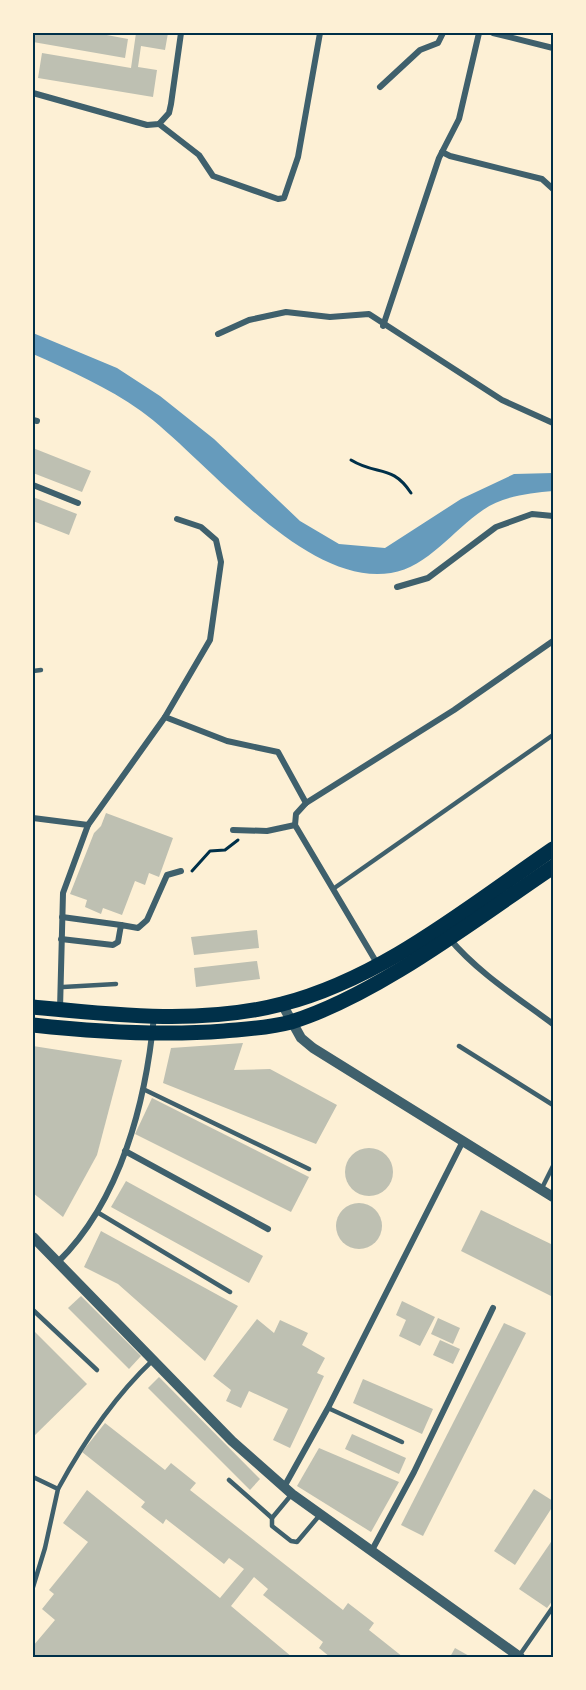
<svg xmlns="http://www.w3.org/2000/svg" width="586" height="1690" font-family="Inter,sans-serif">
  <rect width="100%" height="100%" fill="#fdf0d5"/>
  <path fill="#669bbc" d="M33,333L117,368L160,396L214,439L300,521L339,544L385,548L461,499L514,474L553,473V491C530,493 503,496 483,510C453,530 428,567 391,573C303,587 207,459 141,411C107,387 71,371 33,354Z"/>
  <g fill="#bec0b2">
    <polygon points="33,33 96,33 128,39 125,58 33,42"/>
    <polygon points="136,33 168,33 165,50 141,46 138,67 157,70 153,97 38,78 42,53 131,68"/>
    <polygon points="33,448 91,471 82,492 33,473"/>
    <polygon points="33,497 77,514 69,535 33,521"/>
    <polygon points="106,813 173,838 159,877 149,873 145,885 135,881 122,915 103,908 101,914 85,907 87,900 70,894 94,833 101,826"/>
    <polygon points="257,930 259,948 194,955 191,937"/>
    <polygon points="257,961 260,979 196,987 194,968"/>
    <polygon points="243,1043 234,1070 270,1069 337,1105 316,1144 163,1083 171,1048"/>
    <polygon points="33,1046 122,1060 97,1155 63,1217 33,1193"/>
    <polygon points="152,1098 309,1177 291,1212 135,1134"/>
    <circle cx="369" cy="1172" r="24"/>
    <polygon points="126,1181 263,1256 249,1283 111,1207"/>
    <circle cx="359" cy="1226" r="23"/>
    <polygon points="481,1210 553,1245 553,1297 461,1251"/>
    <polygon points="101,1231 238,1306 205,1361 118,1284 84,1267"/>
    <polygon points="81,1296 141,1356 129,1369 68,1308"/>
    <polygon points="402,1301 435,1317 420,1346 399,1336 406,1320 396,1315"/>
    <polygon points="438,1318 460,1328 453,1344 431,1334"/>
    <polygon points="257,1319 274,1333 280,1320 308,1333 302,1345 325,1358 317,1373 324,1376 290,1448 273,1440 288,1409 249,1391 241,1408 226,1401 231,1390 213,1376"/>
    <polygon points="504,1323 526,1333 423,1536 401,1525"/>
    <polygon points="33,1330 87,1384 33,1437"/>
    <polygon points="440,1340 460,1349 453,1364 433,1355"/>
    <polygon points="159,1377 260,1479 250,1490 148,1388"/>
    <polygon points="363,1379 433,1409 422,1434 353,1403"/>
    <polygon points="105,1423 165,1470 171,1463 196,1483 190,1490 343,1610 348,1603 374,1623 369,1630 403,1657 330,1657 319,1648 323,1642 263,1595 268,1589 254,1577 231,1606 292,1657 33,1657 33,1646 55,1620 42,1609 54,1594 49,1590 88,1542 63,1523 87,1490 220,1598 244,1569 229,1558 224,1564 166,1519 163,1524 141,1507 145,1502 82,1452"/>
    <polygon points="352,1434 406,1458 399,1474 345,1449"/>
    <polygon points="319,1448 399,1482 371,1532 297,1486"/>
    <polygon points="534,1489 553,1501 553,1506 515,1565 494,1551"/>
    <polygon points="553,1539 553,1600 547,1608 519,1589"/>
    <polygon points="455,1648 471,1657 450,1657"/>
  </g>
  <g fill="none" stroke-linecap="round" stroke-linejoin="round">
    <g stroke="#003049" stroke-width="3">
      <path d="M351,460C377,476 392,464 411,493"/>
      <polyline points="192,871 210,851 225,850 238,840"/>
    </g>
    <g stroke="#3f606c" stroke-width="4.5">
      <polyline points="33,671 41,670"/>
      <polyline points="333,889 553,735"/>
      <polyline points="63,987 116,984"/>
      <polyline points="459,1046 553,1105"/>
      <polyline points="143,1089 309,1169"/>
      <polyline points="541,1190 553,1166"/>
      <polyline points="97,1212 230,1292"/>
      <polyline points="33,1310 97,1370"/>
      <polyline points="328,1408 402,1442"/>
      <polyline points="33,1477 58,1489 45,1548 33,1587"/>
      <polyline points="229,1480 272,1518"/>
      <path d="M58,1489C83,1443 115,1396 153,1360"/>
      <polyline points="292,1494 272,1518 272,1526 291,1541 297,1542 319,1516"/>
      <polyline points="519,1656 553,1607"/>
    </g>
    <g stroke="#3f606c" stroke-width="6">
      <polyline points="493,33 553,48"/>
      <polyline points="380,87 420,50 438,43 443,33"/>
      <polyline points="33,93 147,125 159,124 169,113 171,104 181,33"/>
      <polyline points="159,124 199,155 213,176 278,199 284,198 298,157 320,33"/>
      <polyline points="442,152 450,156 542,179 553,189"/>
      <polyline points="383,326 439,158 459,119 479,33"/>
      <polyline points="218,334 249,320 286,312 330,317 369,314 502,400 553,423"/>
      <polyline points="33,420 37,421"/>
      <polyline points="33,485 78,503"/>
      <polyline points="397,587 428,578 496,527 532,514 553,516"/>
      <polyline points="165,717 227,741 278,752 306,803"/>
      <polyline points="33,818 88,825 165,717 210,640 221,562 216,540 201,527 177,519"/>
      <polyline points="233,830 267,831 295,825"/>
      <polyline points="62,917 121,925"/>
      <path d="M449,938C477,972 518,998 553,1024"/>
      <polyline points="61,939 113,945 118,942 121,925 138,928 147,920 167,875 181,871"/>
      <polyline points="378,965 295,825 296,814 306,803 454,710 553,641"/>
      <polyline points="60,1009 63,893 88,825"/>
      <polyline points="125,1151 268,1229"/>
      <path d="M58,1262C121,1200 146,1102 154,1016"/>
      <polyline points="284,1487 328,1408 463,1141"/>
      <polyline points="371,1552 414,1472 493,1308"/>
    </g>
    <g stroke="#3f606c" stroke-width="10">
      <polyline points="282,1004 301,1038 313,1048 553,1197"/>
      <polyline points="33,1237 232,1441 292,1494 520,1657"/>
    </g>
    <g stroke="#003049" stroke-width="15">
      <path d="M33,1007C114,1015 202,1025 282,1004C383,978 468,907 553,849"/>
      <path d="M33,1025C97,1032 160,1036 224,1031C246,1029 270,1028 291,1022C378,995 477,918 553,867"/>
    </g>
  </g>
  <rect width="586" height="1690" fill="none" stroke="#fdf0d5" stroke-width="69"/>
  <rect x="34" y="34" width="518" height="1622" fill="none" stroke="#003049" stroke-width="2"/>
</svg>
